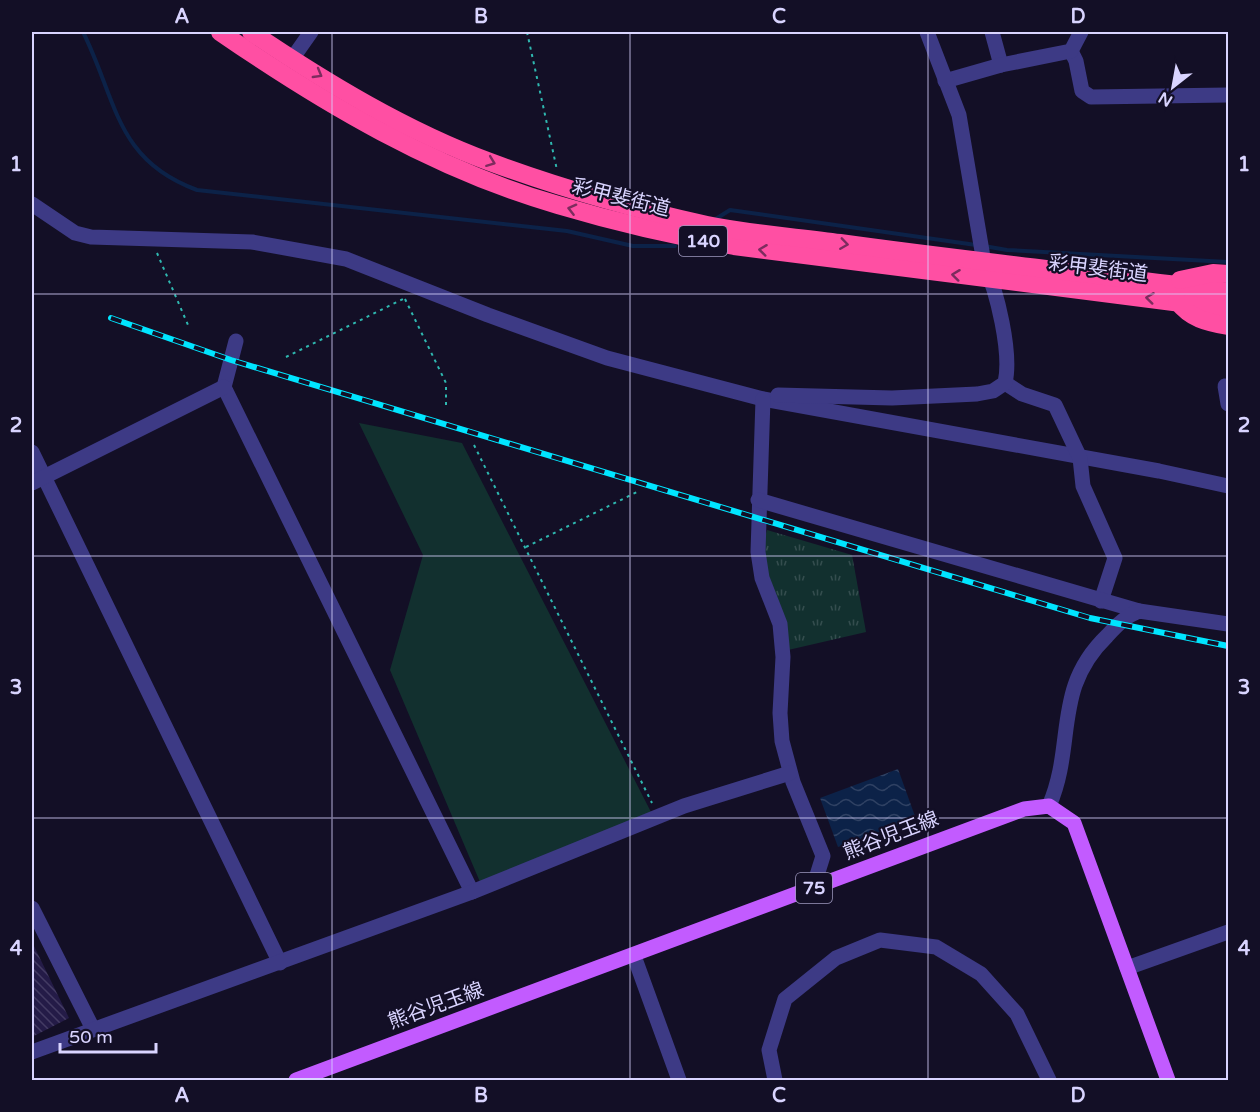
<svg xmlns="http://www.w3.org/2000/svg" width="1260" height="1112" font-family="'Varela Round','Noto Sans JP',sans-serif">
  <defs>
    <pattern id="park-tufts" width="24" height="20" patternUnits="userSpaceOnUse" patternTransform="scale(1.5)"><rect width="24" height="20" fill="#12302f"/><path d="M3 7l-1-3M5 7V3M7 7l1-3M15 17l-1-3M17 17v-4M19 17l1-3" fill="none" stroke="#344d4e"/></pattern>
    <pattern id="water-waves" width="16" height="10" patternUnits="userSpaceOnUse" patternTransform="scale(1.5)"><rect width="16" height="10" fill="#0c2248"/><path d="M0 5q4-4 8 0t8 0" fill="none" stroke="#2f4163"/></pattern>
    <pattern id="building-back-hatch" width="6" height="6" patternUnits="userSpaceOnUse" patternTransform="scale(1.5)"><rect width="6" height="6" fill="#241b47"/><path d="M-1 5l2 2M0 0l6 6M5-1l2 2" fill="none" stroke="#433b63"/></pattern>
  </defs>
  <rect width="100%" height="100%" fill="#130f26"/>
  <polygon fill="url(#park-tufts)" points="767,530 852,555 866,632 788,650 761,553"/>
  <polygon fill="#12302f" points="359,423 462,443 651,812 480,882 390,670 423,555"/>
  <polygon fill="url(#water-waves)" points="898,769 916,819 838,847 820,798"/>
  <g fill="none" stroke-linecap="round" stroke-linejoin="round">
    <g stroke="#0c2248" stroke-width="4">
      <path d="M83,32C117,100 115,160 197,190L567,231L633,246H675"/>
      <polyline points="714,220 730,210 976,245"/>
      <polyline points="984,246 1007,250 1228,262"/>
    </g>
  </g>
  <polygon fill="url(#building-back-hatch)" points="32,942 69,1018 32,1037"/>
  <g fill="none" stroke-linecap="round" stroke-linejoin="round">
    <g stroke="#2fb8b0" stroke-width="2" stroke-dasharray="3 4.5" stroke-linecap="butt">
      <polyline points="527,32 557,170"/>
      <polyline points="157,253 188,325"/>
      <polyline points="405,299 446,383 446,407"/>
      <polyline points="286,357 405,298"/>
      <polyline points="474,445 652,803"/>
      <polyline points="526,547 637,492"/>
    </g>
    <g stroke="#3d3a85" stroke-width="15">
      <polyline points="992,32 1001,65"/>
      <polyline points="1071,51 1076,61 1082,91 1091,97 1228,95"/>
      <polyline points="292,59 311,32"/>
      <polyline points="945,81 1001,65 1071,51 1081,32"/>
      <polyline points="32,204 75,233 91,237 252,242 346,259 488,315 607,358 763,399 1159,471 1228,486"/>
      <polyline points="236,341 224,387 472,892"/>
      <polyline points="1005,383 1022,394 1055,405 1080,458 1083,486 1115,558 1101,601"/>
      <polyline points="1225,386 1228,404"/>
      <path d="M778,395L892,398L977,394L993,391L1005,383C1012,353 997,291 984,263L959,115L927,32"/>
      <polyline points="763,399 758,552 762,578 780,624 783,657 780,713 782,741 793,782 823,856 813,888"/>
      <polyline points="32,452 280,963"/>
      <polyline points="32,483 224,387"/>
      <polyline points="758,500 1139,611"/>
      <path d="M1049,806C1076,744 1052,689 1107,636C1117,625 1126,616 1139,611L1228,624"/>
      <polyline points="32,908 93,1029"/>
      <polyline points="634,956 679,1080"/>
      <polyline points="1127,968 1228,932"/>
      <polyline points="32,1052 472,892 684,806 790,773"/>
      <polyline points="775,1080 769,1050 785,999 836,958 880,940 936,947 981,974 1017,1014 1049,1080"/>
    </g>
    <polyline stroke="#c25bff" stroke-width="15" points="296,1080 1024,809 1049,806 1074,823 1168,1080"/>
    <g stroke="#ff4fa3" stroke-width="18">
      <path d="M220,32C323,103 436,170 558,205C615,222 675,236 734,246L1228,309"/>
      <path d="M251,32C325,82 406,131 490,162C560,188 634,209 707,225C751,234 796,237 840,243C969,261 1099,274 1228,292"/>
      <polyline points="1180,280 1213,273 1228,274"/>
      <path d="M1177,301C1191,319 1206,322 1228,326"/>
    </g>
    <g stroke="#00e5ff" stroke-width="6">
      <polyline id="rail" points="111,318 231,360 1090,618 1228,646"/>
    </g>
    <use href="#rail" stroke="#130f26" stroke-width="4" stroke-dasharray="11" stroke-linecap="butt"/>
  </g>
  <defs><path id="oneway-chevron" d="M-2-3.5L2.5 0L-2 3.5" fill="none" stroke-width="1.6" stroke-linecap="round" stroke-linejoin="round" transform="scale(1.5)"/></defs>
  <g stroke="#7d2c5e">
    <use href="#oneway-chevron" transform="translate(318 74) rotate(30)"/>
    <use href="#oneway-chevron" transform="translate(491 162) rotate(21)"/>
    <use href="#oneway-chevron" transform="translate(572 209) rotate(-166)"/>
    <use href="#oneway-chevron" transform="translate(844 244) rotate(8)"/>
    <use href="#oneway-chevron" transform="translate(763 250) rotate(-173)"/>
    <use href="#oneway-chevron" transform="translate(956 275) rotate(-173)"/>
    <use href="#oneway-chevron" transform="translate(1150 298) rotate(-173)"/>
  </g>
  <path fill="none" stroke="#d9d4ff" stroke-width="1.5" stroke-opacity="0.55" d="M332,32V1080M630,32V1080M928,32V1080M32,294H1228M32,556H1228M32,818H1228"/>
  <g text-anchor="middle" dominant-baseline="central" stroke-width="4.5" stroke-linejoin="round" paint-order="stroke">
    <g fill="#130f26" stroke="#9e99be" stroke-width="1.5">
      <rect x="679" y="226" width="48" height="30" rx="4.5"/>
      <rect x="796" y="873" width="36" height="30" rx="4.5"/>
    </g>
    <g font-size="18" font-weight="bold" fill="#d9d4ff">
      <text x="703" y="241">140</text>
      <text x="814" y="888">75</text>
    </g>
    <g font-size="20" fill="#d9d4ff" stroke="#130f26">
      <text transform="translate(621 198) rotate(14)">彩甲斐街道</text>
      <text transform="translate(1098 269) rotate(7)">彩甲斐街道</text>
      <text transform="translate(891 836) rotate(-21)">熊谷児玉線</text>
      <text transform="translate(436 1006) rotate(-20)">熊谷児玉線</text>
    </g>
  </g>
  <rect width="1260" height="1112" fill="none" stroke="#130f26" stroke-width="66"/>
  <g transform="translate(1173 87) rotate(211)" stroke="#130f26" stroke-width="4.5" paint-order="stroke">
  <path d="M0-4.5L10 22L0 15L-10 22Z" fill="#d9d4ff"/>
  <text y="-9" font-size="16" font-weight="bold" text-anchor="middle" fill="#d9d4ff">N</text>
  </g>
  <path d="M60 1043v9h96v-9" fill="none" stroke="#d9d4ff" stroke-width="3"/>
  <text x="69" y="1043" font-size="18" fill="#d9d4ff" stroke="#130f26" stroke-width="4.5" paint-order="stroke">50 m</text>
  <rect x="33" y="33" width="1194" height="1046" fill="none" stroke="#d9d4ff" stroke-width="2"/>
  <g font-size="20" text-anchor="middle" font-weight="bold" fill="#d9d4ff">
    <text x="182" y="23">A</text>
    <text x="481" y="23">B</text>
    <text x="779" y="23">C</text>
    <text x="1078" y="23">D</text>
    <text x="16" y="171">1</text>
    <text x="1244" y="171">1</text>
    <text x="16" y="432">2</text>
    <text x="1244" y="432">2</text>
    <text x="16" y="694">3</text>
    <text x="1244" y="694">3</text>
    <text x="16" y="955">4</text>
    <text x="1244" y="955">4</text>
    <text x="182" y="1102">A</text>
    <text x="481" y="1102">B</text>
    <text x="779" y="1102">C</text>
    <text x="1078" y="1102">D</text>
  </g>
</svg>
